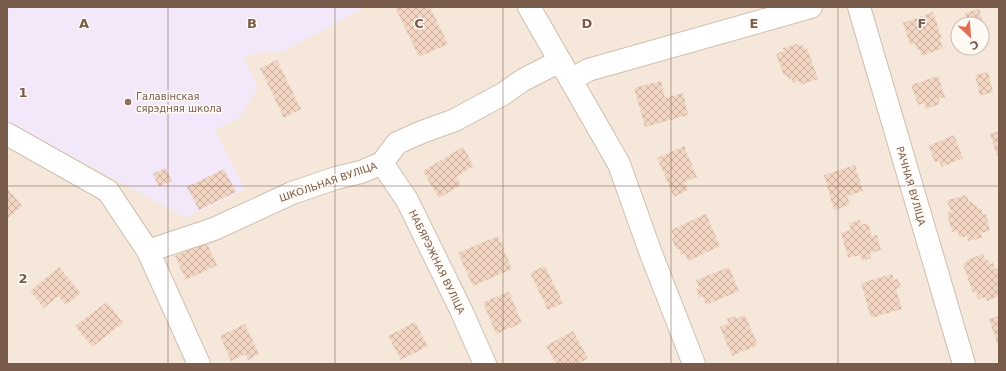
<svg xmlns="http://www.w3.org/2000/svg" width="1006" height="371" font-family="'DejaVu Sans',sans-serif">
  <defs>
    <pattern id="building-cross-hatch" width="8" height="8" patternUnits="userSpaceOnUse"><rect width="8" height="8" fill="#f3d5c3"/><path d="M0 0l8 8M0 8l8-8" fill="none" stroke="#cab0a1"/></pattern>
  </defs>
  <rect width="100%" height="100%" fill="#fdf6ec"/>
  <path fill="#f5e8da" fill-rule="evenodd" d="M7,7H999V364H7ZM958,24H982V48H958Z"/>
  <polygon fill="#f3e8fa" points="7,7 360,7 361,10 282,52 256,53 244,58 258,87 241,117 215,130 245,189 186,218 7,121"/>
  <g fill="url(#building-cross-hatch)">
    <polygon points="395,7 430,7 448,44 419,57"/>
    <polygon points="979,9 986,31 982,33 982,24 969,24 965,13"/>
    <polygon points="933,12 942,39 940,39 943,48 922,56 919,49 917,50 915,43 910,45 903,23"/>
    <polygon points="797,44 798,46 803,45 805,49 807,48 818,79 800,85 799,81 793,83 792,78 789,80 787,75 784,76 776,54 784,51 783,48"/>
    <polygon points="277,60 301,109 284,118 260,68"/>
    <polygon points="988,72 993,92 980,96 975,75"/>
    <polygon points="938,76 945,97 939,99 940,104 926,109 924,103 918,105 911,85"/>
    <polygon points="661,81 665,98 683,93 688,115 645,127 634,88"/>
    <polygon points="999,131 999,155 997,156 990,134"/>
    <polygon points="954,135 963,158 942,167 939,161 935,162 928,146"/>
    <polygon points="684,146 697,177 685,182 688,190 674,197 657,158"/>
    <polygon points="463,147 474,166 456,177 461,185 439,198 423,171"/>
    <polygon points="855,165 863,191 847,196 850,205 834,210 824,175"/>
    <polygon points="165,168 172,181 159,187 153,174"/>
    <polygon points="224,169 236,192 199,210 187,187"/>
    <polygon points="7,188 22,206 7,219"/>
    <polygon points="967,195 969,202 972,202 973,205 976,204 977,209 981,208 983,215 986,214 990,231 981,233 982,238 968,241 967,236 959,238 958,231 952,232 947,213 951,212 947,200"/>
    <polygon points="706,214 720,246 688,261 684,253 681,255 679,249 676,249 672,239 674,237 671,230"/>
    <polygon points="860,220 861,225 868,223 872,236 877,235 881,250 870,253 871,258 862,261 860,255 848,258 841,233 851,230 849,223"/>
    <polygon points="498,236 512,269 473,286 458,253"/>
    <polygon points="206,242 217,265 186,280 175,256"/>
    <polygon points="983,254 985,260 988,260 990,265 993,263 995,269 999,268 999,296 987,301 986,297 978,299 976,292 973,293 963,264 967,262 967,260"/>
    <polygon points="545,266 563,303 548,310 530,273"/>
    <polygon points="59,267 81,293 66,305 58,296 44,308 30,291"/>
    <polygon points="729,267 739,291 706,305 703,296 699,298 696,289 699,288 696,280"/>
    <polygon points="892,274 894,280 898,279 901,287 896,289 902,309 871,318 861,283"/>
    <polygon points="509,292 522,323 496,334 483,302"/>
    <polygon points="107,302 123,323 92,347 75,326"/>
    <polygon points="745,315 758,345 732,356 720,327 729,323 727,319 735,316 736,319"/>
    <polygon points="999,316 999,348 989,319"/>
    <polygon points="415,322 428,346 401,360 388,336"/>
    <polygon points="245,324 259,354 248,360 245,354 231,361 220,336"/>
    <polygon points="573,331 588,358 578,364 556,364 546,346"/>
  </g>
  <g fill="none" stroke-linecap="round" stroke-linejoin="round">
    <g stroke="#d1beb0" stroke-width="24">
      <g id="minor">
        <polyline points="529,7 619,164 650,251 694,364"/>
        <polyline points="859,7 964,364"/>
        <polyline points="571,80 588,70 811,7"/>
        <polyline points="7,134 108,191 148,251 199,364"/>
        <polyline points="382,163 407,200 461,310 485,364"/>
        <polyline points="148,251 214,229 292,193 336,178 361,172 382,163 397,143 422,132 455,120 503,94 523,80 560,61"/>
      </g>
    </g>
    <use href="#minor" stroke="#fff" stroke-width="22"/>
  </g>
  <path fill="none" stroke="#7a5c4d" stroke-width="1" stroke-opacity="0.55" d="M168,7V364M335,7V364M503,7V364M671,7V364M838,7V364M7,186H999"/>
  <circle fill="#8d6e63" stroke="#fffaf3" stroke-width="1.5" cx="128" cy="102" r="4"/>
  <g text-anchor="middle" dominant-baseline="central" stroke-width="3" stroke-linejoin="round" paint-order="stroke">
    <g font-size="10" fill="#785e54" stroke="#fffaf3" text-anchor="start">
      <text x="136" y="96">Галавінская<tspan x="136" dy="12">сярэдняя школа</tspan></text>
    </g>
    <g font-size="10" fill="#7a5c4d" stroke="#fffaf3">
      <text transform="translate(328 182) rotate(-19)">ШКОЛЬНАЯ ВУЛІЦА</text>
      <text transform="translate(911 186) rotate(74)">РАЧНАЯ ВУЛІЦА</text>
      <text transform="translate(437 262) rotate(64)">НАБЯРЭЖНАЯ ВУЛІЦА</text>
    </g>
  </g>
  <g font-size="13" text-anchor="middle" font-weight="bold" fill="#7a5c4d" stroke="#fffaf3" stroke-width="3" stroke-linejoin="round" paint-order="stroke">
    <text x="84" y="28">A</text>
    <text x="252" y="28">B</text>
    <text x="419" y="28">C</text>
    <text x="587" y="28">D</text>
    <text x="754" y="28">E</text>
    <text x="922" y="28">F</text>
    <text x="23" y="97">1</text>
    <text x="23" y="283">2</text>
  </g>
  <rect width="1006" height="371" fill="none" stroke="#7a5c4d" stroke-width="16"/>
  <g transform="translate(970 36) rotate(154)"><circle r="19" fill="#fffaf3" stroke="#cabbb1"/>
  <path d="M0-3L7 15L0 10L-7 15Z" fill="#e76f51"/>
  <text y="-6" font-size="11" font-weight="bold" text-anchor="middle" fill="#7a5c4d">С</text>
  </g>
</svg>
